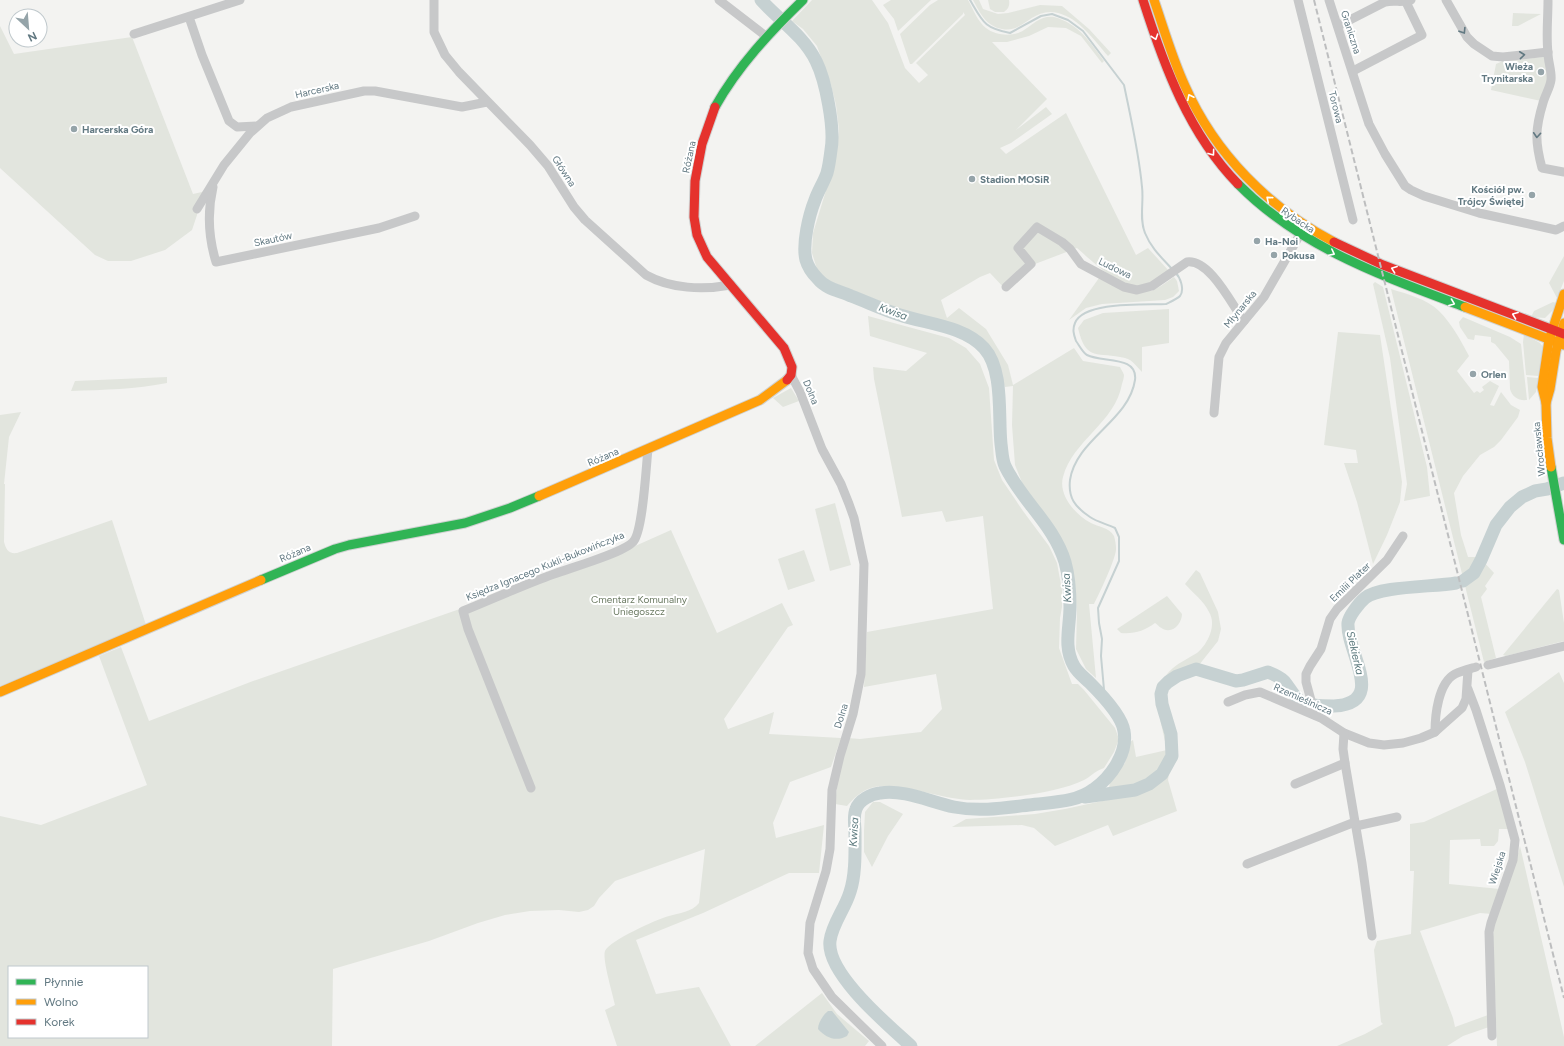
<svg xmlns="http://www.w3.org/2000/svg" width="1564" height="1046" font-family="Figtree,sans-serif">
  <rect width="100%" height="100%" fill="#f3f3f1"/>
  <g fill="#e2e5de" fill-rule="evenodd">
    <path d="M812,0H872L888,23L905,68L919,83L928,75L916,63L965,15L963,12V14L912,64H910L900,34L930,5L938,0H968C973,9 978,22 986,28C996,36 1014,37 1024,30C1033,24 1042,15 1054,17C1078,23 1091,43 1104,61L1102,63L1081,36L1066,28L1048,27L1029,36L1007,42H992L1047,99L1016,130L1046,107L1052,114L1011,143L1000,148L1006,154L1066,113L1136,255L1148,248L1169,271C1160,277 1150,286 1138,286C1117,286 1093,262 1077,248L1035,264L1006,290L990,273L980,277L941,300L947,318L959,308L986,329L1008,365L1013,385L1074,348L1083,361L1120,367C1121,369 1123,372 1124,375C1124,377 1123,381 1122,384C1115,423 1073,440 1063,477C1058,496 1076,515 1091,523C1098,527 1109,527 1114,536C1115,539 1116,545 1116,548C1117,557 1099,594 1094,604H1089L1096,678L1086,669L1076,649L1077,612L1075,590L1067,550L1048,520L1027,495L1015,465L1012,425L1013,386L1005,387L990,350L976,335L907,312L824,279L817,269L812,253L813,233L835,161L839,130L836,105L831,85L817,46L803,29L792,21Z"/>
    <polygon points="891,0 931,0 898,31 894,19 883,5"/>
    <path d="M973,0H979L983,9L998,14L1008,13L1040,5L1062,6L1089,29L1111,53L1108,56C1094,40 1079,18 1058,13C1032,7 1023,34 1002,29C986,26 980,13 973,0Z"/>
    <path d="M988,0H1009C1010,6 1008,9 1004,12H995L990,9Z"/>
    <polygon points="1513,13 1541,14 1518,26 1512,26"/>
    <polygon points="0,26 14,54 132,37 193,194 202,192 205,190 199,198 197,215 192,230 165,250 131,261 108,261 95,255 0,168"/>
    <polygon points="1544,57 1550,76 1541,101 1491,90 1496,64 1503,61"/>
    <polygon points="1564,256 1564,281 1557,298 1549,283"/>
    <polygon points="1174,277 1177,281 1179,291 1173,297 1165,300 1102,304 1086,308 1069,320 1099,278 1151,291 1161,286"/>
    <polygon points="1375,282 1383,287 1427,467 1430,496 1404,501 1407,484 1390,358 1373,284"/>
    <path d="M1391,289C1407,294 1427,299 1439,311C1452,324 1461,341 1469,356L1457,371L1474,393L1477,391L1480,393L1484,390L1482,387L1490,381L1499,386L1490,405L1494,406L1501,392L1511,405L1520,410L1518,417L1501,440L1494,447L1480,455L1463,476L1454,493L1461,535L1468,557H1479L1494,573L1485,586L1487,589L1481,597L1496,658L1484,662Z"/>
    <polygon points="1553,302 1556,303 1554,309 1545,318 1531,317 1534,311"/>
    <path d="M1169,309V343L1142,347V372C1137,367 1133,360 1125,358C1098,351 1086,363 1078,328L1084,320L1103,313Z"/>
    <path d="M868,316L949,338L966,348L980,364L989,388L994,460L1002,480L1023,511L1049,546L1057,563L1062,590V607L1060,618L1059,648L1072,684H1078L1084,690L1115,728L1119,739L1114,752L1104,768C1093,772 1092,776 1084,780C1058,793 999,800 970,800C942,800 896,780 871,788C861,791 854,798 847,806L835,804L838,779L848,738L860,739L921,732L942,709L936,674L864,687L867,632L993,609L983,516L946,522L942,511L902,517L874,379L873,367L906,371L927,353L870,336Z"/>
    <path d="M1463,317L1510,337L1521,344L1527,400C1519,401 1512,397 1510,389L1509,361L1495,344L1491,342V337L1475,335L1474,340L1468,339L1460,327L1459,322Z"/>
    <polygon points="1338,332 1380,335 1402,482 1400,502 1387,535 1373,564 1357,502 1344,463 1358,463 1356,450 1324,445"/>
    <polygon points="1524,334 1540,343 1543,347 1538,376 1526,375 1523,342"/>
    <path d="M167,377V383C136,389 104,390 71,391L75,381Z"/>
    <polygon points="1527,377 1538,378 1536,392 1529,400"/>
    <polygon points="791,388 799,401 783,407 773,398"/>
    <path d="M21,412L9,437L4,484H5L4,542C6,549 8,554 17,553L112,520L146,625L0,686V415Z"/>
    <polygon points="835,503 851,565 830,571 815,509"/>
    <path d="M671,530L717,633L782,603L793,625L788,627L724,719L728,729L774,712L769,734L841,738L831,767L790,782L773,823L776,838L824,825L819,873H789L703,913L636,940L656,994L699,987L731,1046H617L605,1010L615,1005C613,995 602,959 605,951C609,941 657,919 669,916C679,913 692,912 699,903L705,849L615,881L599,898L594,906L588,910L579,912L559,910L530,911L505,915L478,923L429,941L333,969L332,1046H0V816L41,825L147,785L99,656L121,647L149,721L253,681L615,555ZM9,967H147V1037H9Z"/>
    <polygon points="804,550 815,581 788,590 778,559"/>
    <path d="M1196,570L1200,573L1218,612L1221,629L1218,641L1199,665L1185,668L1163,682L1156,690C1161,682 1166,674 1173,668C1180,662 1189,658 1197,653C1208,644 1217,625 1209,612C1204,601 1193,593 1185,584Z"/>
    <polygon points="1557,589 1559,590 1564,623 1564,641 1506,656 1503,655"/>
    <path d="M1167,596L1182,614C1182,622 1175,632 1166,630C1161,629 1158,625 1155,623C1144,631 1135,634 1121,633L1117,629Z"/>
    <polygon points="1559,672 1564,683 1564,887 1525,762 1505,712"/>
    <path d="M1160,719C1166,729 1172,743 1170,754C1165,777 1132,791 1111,791L1109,787L1110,783L1125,763L1127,744L1133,740L1136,757L1167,750Z"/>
    <polygon points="1169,773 1168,780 1177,811 1113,836 1108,825 1055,846 1034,828 1022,825 952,827 966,819 1035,814 1065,809 1139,793 1156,786"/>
    <polygon points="1499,788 1510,829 1499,829 1498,841 1494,846 1481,846 1480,839 1450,840 1449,884 1500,889 1492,914 1480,913 1420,931 1453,1018 1455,1027 1488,1015 1489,1027 1463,1036 1447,1046 1337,1046 1365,1034 1383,1024 1381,1022 1374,950 1377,941 1411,934 1414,871 1410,871 1410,824 1424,822"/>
    <polygon points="873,802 880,802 903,814 888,836 872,867 864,852 864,831 865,812"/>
    <path d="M1520,846L1564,1037V1046H1497L1493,937C1496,905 1513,877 1520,846Z"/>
    <polygon points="822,993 837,1014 869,1041 865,1046 755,1046"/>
  </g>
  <path fill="#c6d1d2" d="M828,1011H832L849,1032L847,1036C836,1042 826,1038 818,1029C818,1023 823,1015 828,1011Z"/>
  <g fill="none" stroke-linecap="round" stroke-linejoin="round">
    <g stroke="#c6d1d2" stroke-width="2">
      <path d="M970,0C983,22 984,28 1010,33L1041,16L1052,14L1068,20L1083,31L1124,85C1131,119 1139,153 1142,187C1144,202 1139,219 1145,233C1151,248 1162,258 1172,269"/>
      <path d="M1105,701L1101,656L1102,639L1099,623L1098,608L1119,561V537L1115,528C1107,524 1097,522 1090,517C1075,507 1068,498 1070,480C1076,439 1129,421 1135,380C1138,355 1102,363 1087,355C1083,353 1079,345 1076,341C1074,335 1072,330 1075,323C1084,301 1145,305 1166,304C1170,302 1177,299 1180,296C1185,289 1180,277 1175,272"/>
    </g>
    <g stroke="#c6d1d2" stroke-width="13">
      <path d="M761,0C779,20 804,36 816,61C826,81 835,129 831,150C830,158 829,166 827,173C824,182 818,191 815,200C809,215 802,244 806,260C808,267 813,274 818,279C826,289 840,291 851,296C867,302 884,310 900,315C927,324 964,326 984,348C1004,370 998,416 1001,444C1002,451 1002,459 1005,466C1021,500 1054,525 1065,562C1069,576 1070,592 1070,607C1070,627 1063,647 1074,666C1078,673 1084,677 1090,683C1101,694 1122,716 1124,731C1128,753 1111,777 1094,789C1076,803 1051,802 1029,805C1004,808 979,812 954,807C930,802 904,789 880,793C871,794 859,800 856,809C853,816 855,825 855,832C855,851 856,874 850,892C845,909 832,924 830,941C826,973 888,1025 911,1046"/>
      <polyline points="1463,581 1474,573 1481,560 1496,525 1510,507 1522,497 1535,491 1547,489 1564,483"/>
      <path d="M1085,797L1135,790L1149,784L1162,774L1172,756L1171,734L1162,704L1161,694L1163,687L1168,682L1177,676L1196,669L1236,681L1243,680L1268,672C1273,674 1280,677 1284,681C1290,688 1293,696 1301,702C1308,706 1325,706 1334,706C1388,703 1346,652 1348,623C1349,616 1359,603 1365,598C1379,586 1434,587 1456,583"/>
    </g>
    <g stroke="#cfd1d1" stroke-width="11">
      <g id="fast">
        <path d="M715,107C738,66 770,32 803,0"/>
        <path d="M1238,184C1301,248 1383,276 1465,307"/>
        <polyline points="1551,467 1564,540"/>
        <polyline points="261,580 335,549 349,545 465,523 510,508 539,496"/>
      </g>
    </g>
    <g stroke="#cfd1d1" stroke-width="11">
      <g id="slow">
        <path d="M1154,0C1164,29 1172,58 1185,86C1215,154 1269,208 1334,242"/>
        <polyline points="1465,307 1564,345"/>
        <polyline points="1546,403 1550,389 1556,351 1564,323"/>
        <polyline points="1551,467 1547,438 1546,403 1542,387 1549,340 1564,294"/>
        <polyline points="539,496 760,400 787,380"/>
        <polyline points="0,692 261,580"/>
      </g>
    </g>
    <g stroke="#cfd1d1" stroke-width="11">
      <g id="jam">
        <path d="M1143,0C1164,66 1189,134 1238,184"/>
        <polyline points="715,107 702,144 695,181 694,217 697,235 707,257 784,348 792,367 791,375 787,380"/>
        <polyline points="1334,242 1383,265 1564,334"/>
      </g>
    </g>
    <g stroke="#c7c8c9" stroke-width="9">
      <path d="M434,0V32L445,55L459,72L530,145L548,166L574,207L585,220L646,275C671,289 703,290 731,285"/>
      <polyline points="719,0 767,37"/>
      <polyline points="1298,0 1353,220"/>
      <polyline points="1329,0 1369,124 1385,154 1405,186 1411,190 1424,196 1479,213 1556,230 1564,226"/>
      <polyline points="1446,0 1467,37 1474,44 1492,56 1503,57 1548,52"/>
      <path d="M1548,1C1548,18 1546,36 1548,53C1548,62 1552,71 1551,80C1550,88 1545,95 1543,103C1535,129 1535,142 1542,168L1564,172"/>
      <polyline points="189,17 202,55 229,121 237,127 257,126"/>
      <path d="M1338,26L1385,2C1394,0 1403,3 1411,0"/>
      <polyline points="134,34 240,0"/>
      <polyline points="1353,71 1422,35 1406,2"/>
      <path d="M213,187C207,213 208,236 216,262L379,228L415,216"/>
      <polyline points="197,209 224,165 250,133 267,118 291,107 364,91 375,91 462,107 487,102"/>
      <path d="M1006,287L1031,264L1018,248L1037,227L1062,242L1070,249L1081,264L1124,287L1137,290L1152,286L1187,262C1210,259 1232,305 1244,321"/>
      <polyline points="791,375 800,392 822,449 841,484 849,504 854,518 864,564 861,674 853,714 840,756 832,790 830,849 826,871 810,923 808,953 813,969 832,997 882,1046"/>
      <polyline points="1214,413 1219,357 1226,343 1264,297 1302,231"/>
      <polyline points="1488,665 1564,646"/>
      <polyline points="1468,689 1476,710 1500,785 1515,840 1513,860 1491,923 1489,932 1492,1036"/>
      <polyline points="1228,702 1245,695 1260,692 1321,718 1344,733 1369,743 1384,745 1403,743 1421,738 1435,732 1462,708 1466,699 1468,670"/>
      <polyline points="1315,715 1306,682 1306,674 1310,666 1321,649 1330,619 1337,609 1387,560 1403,536"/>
      <path d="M1435,732C1435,716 1438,683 1455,674C1461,671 1469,669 1476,667"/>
      <polyline points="1344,733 1343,749 1345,763 1362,863 1372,936"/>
      <polyline points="1295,784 1345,763"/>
      <path d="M531,788L468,629L463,611C493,599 523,585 554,574C570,568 623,553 633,542C643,532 646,467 648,449"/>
      <polyline points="1356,826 1397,817"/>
      <polyline points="1247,864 1355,822"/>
    </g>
    <use href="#fast" stroke="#30b455" stroke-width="9"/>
    <use href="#slow" stroke="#ff9f0a" stroke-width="9"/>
    <use href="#jam" stroke="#e5322d" stroke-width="9"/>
    <polyline stroke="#bdbebf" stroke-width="2" stroke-dasharray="6 3" stroke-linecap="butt" points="1314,0 1564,998"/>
  </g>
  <defs><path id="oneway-chevron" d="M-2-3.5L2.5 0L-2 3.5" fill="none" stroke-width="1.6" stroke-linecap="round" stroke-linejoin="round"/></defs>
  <g stroke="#627982">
    <use href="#oneway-chevron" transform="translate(1463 31) rotate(58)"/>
    <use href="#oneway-chevron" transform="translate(1522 55) rotate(-6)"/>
    <use href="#oneway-chevron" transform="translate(1537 135) rotate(94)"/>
  </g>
  <g stroke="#fff">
    <use href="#oneway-chevron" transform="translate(1155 37) rotate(71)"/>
    <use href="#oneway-chevron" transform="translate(1190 97) rotate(-116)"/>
    <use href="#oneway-chevron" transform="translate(1212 153) rotate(54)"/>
    <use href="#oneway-chevron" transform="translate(1269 199) rotate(-140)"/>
    <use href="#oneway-chevron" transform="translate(1332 253) rotate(27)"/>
    <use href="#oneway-chevron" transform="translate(1394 269) rotate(-160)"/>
    <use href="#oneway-chevron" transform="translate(1452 303) rotate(21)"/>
    <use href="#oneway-chevron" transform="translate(1515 315) rotate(-159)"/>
  </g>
  <g fill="#95a4a9" stroke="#fff" stroke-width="1.5">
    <circle cx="1541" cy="72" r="4"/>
    <circle cx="74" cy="129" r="4"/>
    <circle cx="972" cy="179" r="4"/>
    <circle cx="1532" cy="195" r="4"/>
    <circle cx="1257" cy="241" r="4"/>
    <circle cx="1274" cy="255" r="4"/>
    <circle cx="1473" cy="374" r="4"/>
  </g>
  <g text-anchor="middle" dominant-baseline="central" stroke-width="4" stroke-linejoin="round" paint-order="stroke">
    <g font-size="10" fill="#627982" stroke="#fff">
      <text transform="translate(1351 32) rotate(72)">Graniczna</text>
      <text transform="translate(317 90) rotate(-13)">Harcerska</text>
      <text transform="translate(1336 107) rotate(76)">Torowa</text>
      <text transform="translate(689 157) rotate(-78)">Różana</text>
      <text transform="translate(564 171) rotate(57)">Główna</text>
      <text transform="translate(1298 220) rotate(34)">Rybacka</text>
      <text transform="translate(273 239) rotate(-12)">Skautów</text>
      <text transform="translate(1115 268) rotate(26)">Ludowa</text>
      <text transform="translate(1240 309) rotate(-51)">Młynarska</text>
      <text transform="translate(811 392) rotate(67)">Dolna</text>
      <text transform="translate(1539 449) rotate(-96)">Wrocławska</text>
      <text transform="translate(603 457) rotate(-23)">Różana</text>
      <text transform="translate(295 553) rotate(-23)">Różana</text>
      <text transform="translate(545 566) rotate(-22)">Księdza Ignacego Kukli-Bukowińczyka</text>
      <text transform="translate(1350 582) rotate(-44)">Emilii Plater</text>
      <text transform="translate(1303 699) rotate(24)">Rzemieślnicza</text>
      <text transform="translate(841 716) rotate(-73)">Dolna</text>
      <text transform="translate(1497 868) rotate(-72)">Wiejska</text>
    </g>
    <g font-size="10" font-weight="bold" fill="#627982" stroke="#fff" text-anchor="start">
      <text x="1533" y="66" text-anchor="end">Wieża<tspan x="1533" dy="12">Trynitarska</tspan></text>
      <text x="82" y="129">Harcerska Góra</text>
      <text x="980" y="179">Stadion MOSiR</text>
      <text x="1524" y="189" text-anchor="end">Kościół pw.<tspan x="1524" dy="12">Trójcy Świętej</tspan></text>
      <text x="1265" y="241">Ha-Noi</text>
      <text x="1282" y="255">Pokusa</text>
      <text x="1481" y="374">Orlen</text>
    </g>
    <g font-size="10" fill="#6a7961" stroke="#fff">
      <text x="639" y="599">Cmentarz Komunalny<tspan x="639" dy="12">Uniegoszcz</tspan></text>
    </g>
    <g font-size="11" font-style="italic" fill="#5e7b7f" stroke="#fff">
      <text transform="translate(893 312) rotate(20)">Kwisa</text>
      <text transform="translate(1067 588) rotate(-93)">Kwisa</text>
      <text transform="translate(1355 653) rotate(77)">Siekierka</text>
      <text transform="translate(854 832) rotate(-87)">Kwisa</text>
    </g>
  </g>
  <rect x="8" y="966" width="140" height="72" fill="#ffffff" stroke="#c0c9cd"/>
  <rect x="16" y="979" width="20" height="6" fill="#30b455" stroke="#c0c9cd"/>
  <text x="44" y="986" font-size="12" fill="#627982">Płynnie</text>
  <rect x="16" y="999" width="20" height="6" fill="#ff9f0a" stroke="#c0c9cd"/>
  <text x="44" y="1006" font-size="12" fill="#627982">Wolno</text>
  <rect x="16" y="1019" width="20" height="6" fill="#e5322d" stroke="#c0c9cd"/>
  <text x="44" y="1026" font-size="12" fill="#627982">Korek</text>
  <g transform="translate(28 28) rotate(154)"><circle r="19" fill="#ffffff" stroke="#c0c9cd"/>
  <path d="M0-3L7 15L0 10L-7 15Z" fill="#95a4a9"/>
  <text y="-6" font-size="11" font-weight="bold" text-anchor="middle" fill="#627982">N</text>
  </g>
</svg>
